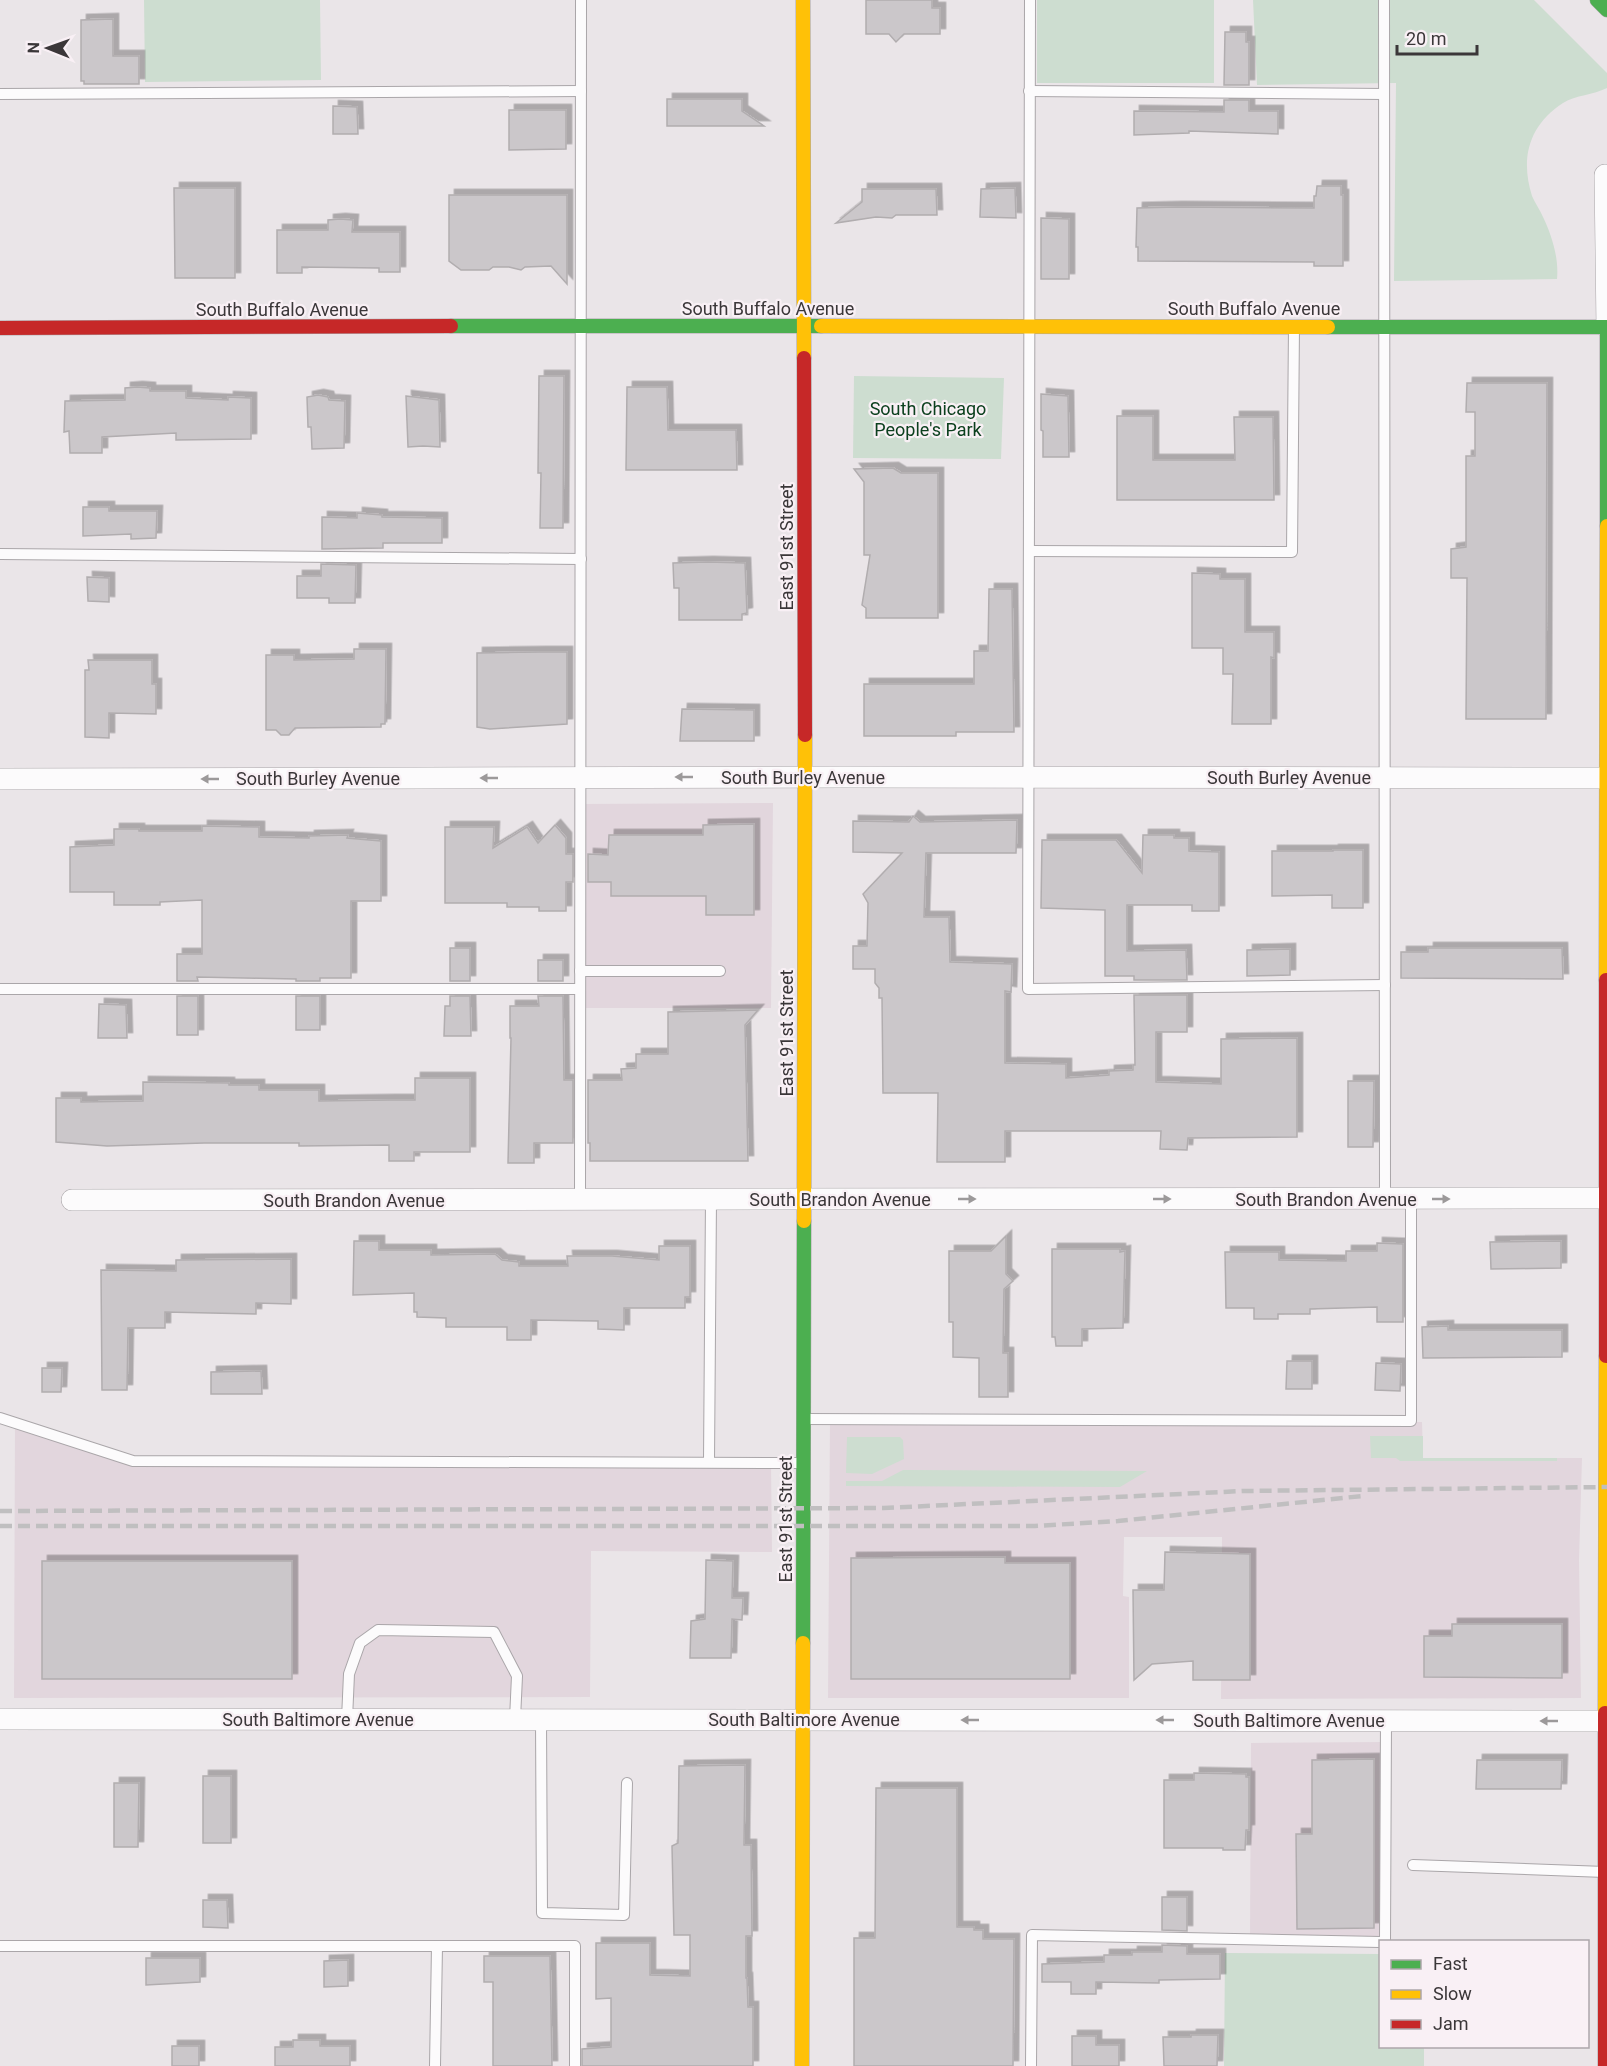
<svg xmlns="http://www.w3.org/2000/svg" width="1607" height="2066" font-family="Roboto,sans-serif">
  <defs>
    <filter id="shadow"><feDropShadow dx="5.5" dy="-5.5" stdDeviation="0" flood-color="#0004"/></filter>
  </defs>
  <rect width="100%" height="100%" fill="#eae5e8"/>
  <g fill="#e2d6dd">
    <polygon points="773,803 771,1008 580,1008 580,804"/>
    <polygon points="830,1420 1422,1422 1423,1458 1582,1458 1579,1560 1581,1698 1221,1699 1222,1537 1124,1537 1123,1596 1129,1597 1129,1698 828,1698"/>
    <polygon points="15,1422 133,1461 771,1463 772,1552 591,1551 590,1697 14,1698"/>
    <polygon points="1386,1742 1385,1941 1250,1939 1251,1743"/>
  </g>
  <g fill="#cdddd0">
    <polygon points="144,0 320,0 321,80 145,82"/>
    <rect x="1037" y="0" width="177" height="83"/>
    <path d="M1253,0H1534L1607,73V88C1593,95 1576,95 1563,103C1529,125 1520,158 1532,196C1535,203 1540,210 1543,217C1552,236 1559,258 1557,279L1394,281L1396,83L1257,85Z"/>
    <polygon points="854,376 1004,378 1001,459 853,458"/>
    <polygon points="1370,1436 1423,1436 1423,1458 1557,1458 1557,1461 1400,1461 1396,1458 1371,1458"/>
    <polygon points="847,1437 900,1437 903,1440 904,1459 872,1474 846,1473"/>
    <polygon points="903,1470 1147,1471 1120,1487 846,1486 846,1481 882,1481"/>
    <polygon points="1225,1953 1380,1954 1380,2046 1424,2047 1424,2066 1224,2066"/>
  </g>
  <g fill="#cbc7ca" stroke="#b1adaf" stroke-width="1.5" filter="url(#shadow)">
    <polygon points="866,0 932,0 932,8 940,8 940,34 904,34 896,42 889,34 866,34"/>
    <polygon points="113,19 113,56 139,56 139,84 84,84 84,81 81,81 81,20"/>
    <polygon points="1225,32 1246,32 1246,42 1249,42 1249,85 1224,85"/>
    <polygon points="667,99 742,99 742,111 764,126 667,126"/>
    <polygon points="1224,100 1249,100 1249,111 1278,111 1278,134 1189,131 1189,133 1134,135 1134,111 1224,112"/>
    <polygon points="333,106 357,107 358,134 333,134"/>
    <polygon points="509,110 566,110 566,149 509,150"/>
    <polygon points="1317,186 1341,186 1341,195 1343,195 1343,266 1314,266 1314,262 1138,261 1138,247 1136,247 1137,208 1177,207 1314,208 1314,196 1316,196"/>
    <polygon points="174,188 235,188 235,278 175,278"/>
    <polygon points="1015,188 1016,218 980,217 981,189"/>
    <polygon points="862,189 936,189 937,215 896,215 892,218 876,217 836,223 862,202"/>
    <polygon points="449,195 567,195 567,284 551,266 525,267 521,270 509,267 493,267 489,270 461,270 449,261"/>
    <polygon points="1041,218 1069,219 1069,279 1041,279"/>
    <polygon points="340,219 353,220 352,232 400,232 400,272 379,272 379,268 302,267 302,273 277,273 277,230 328,230 328,220"/>
    <polygon points="539,376 564,376 563,528 540,528 541,473 538,473"/>
    <polygon points="1467,383 1547,383 1546,719 1466,719 1467,578 1451,578 1451,549 1466,547 1466,456 1475,456 1475,412 1466,412"/>
    <polygon points="137,387 150,388 150,391 186,391 186,398 228,400 228,397 251,398 251,439 176,440 176,433 102,437 102,453 70,453 69,431 64,432 65,401 125,400 125,388"/>
    <polygon points="627,387 667,387 668,430 736,430 737,470 626,470"/>
    <polygon points="1041,394 1068,396 1069,457 1043,457 1043,431 1041,430"/>
    <polygon points="318,395 328,397 329,400 345,401 344,448 312,449 311,427 308,427 307,397"/>
    <polygon points="406,396 439,400 440,447 423,446 408,447"/>
    <polygon points="1117,416 1153,416 1153,460 1235,460 1234,417 1273,417 1274,500 1117,500"/>
    <polygon points="893,468 901,473 938,473 938,618 866,618 866,608 862,605 870,555 864,555 864,482 854,469"/>
    <polygon points="83,507 109,507 109,511 157,511 156,538 131,539 131,534 83,536"/>
    <polygon points="357,513 382,515 382,517 442,518 442,543 383,543 383,548 322,549 322,517 357,518"/>
    <polygon points="708,562 745,563 747,613 742,614 742,620 679,620 679,588 674,588 673,563"/>
    <polygon points="321,564 356,565 355,603 329,603 329,598 297,598 297,576 321,576"/>
    <polygon points="1192,573 1220,574 1220,579 1245,579 1245,632 1274,632 1274,658 1271,657 1271,724 1232,724 1233,674 1223,674 1223,648 1192,648"/>
    <polygon points="87,577 109,578 109,602 88,601"/>
    <polygon points="989,589 1012,589 1014,732 956,732 956,736 864,736 864,684 974,684 974,651 988,651"/>
    <polygon points="354,649 386,649 385,724 381,724 381,727 295,728 289,735 281,735 276,730 266,730 266,655 294,655 294,660 354,659"/>
    <polygon points="540,652 567,652 567,724 490,729 477,727 477,653"/>
    <polygon points="88,660 152,660 152,684 156,684 156,714 109,713 109,738 85,737 85,670 89,670"/>
    <polygon points="682,709 754,710 754,741 680,741"/>
    <polygon points="913,816 920,822 1017,820 1016,853 926,853 924,917 949,917 950,962 1012,964 1011,992 1005,991 1005,1063 1066,1064 1066,1078 1109,1075 1109,1071 1133,1070 1133,1065 1135,1065 1134,995 1187,995 1187,1032 1156,1032 1156,1082 1221,1084 1221,1039 1297,1038 1297,1137 1188,1138 1187,1150 1160,1149 1161,1131 1005,1131 1005,1162 937,1162 938,1093 883,1093 882,998 879,998 879,988 875,983 875,969 853,969 853,946 867,946 868,903 863,894 902,853 853,852 853,821 909,822"/>
    <polygon points="754,824 754,915 706,915 706,896 611,896 611,882 588,882 588,854 608,855 609,835 703,835 703,825"/>
    <polygon points="555,825 566,838 566,854 573,854 573,882 566,882 566,911 539,911 539,907 507,907 507,903 445,903 445,827 494,827 493,848 527,827 538,843"/>
    <polygon points="202,826 259,827 259,837 309,838 309,836 348,835 347,838 381,841 381,901 351,901 351,978 320,978 320,981 296,981 296,979 197,977 198,981 177,981 177,954 202,954 202,900 160,902 160,905 114,905 114,892 70,892 70,847 114,845 114,829 139,829 139,831 202,831"/>
    <polygon points="1143,835 1174,835 1174,838 1189,838 1189,851 1219,852 1219,911 1192,911 1192,905 1127,905 1127,951 1186,950 1187,980 1134,980 1134,976 1105,976 1105,910 1041,908 1042,840 1116,840 1142,873"/>
    <polygon points="1333,850 1363,850 1363,908 1332,908 1332,895 1272,896 1272,851 1333,851"/>
    <rect x="450" y="948" width="20" height="33"/>
    <polygon points="1428,948 1562,948 1563,979 1401,978 1401,952 1428,952"/>
    <polygon points="1290,949 1290,975 1247,976 1247,950"/>
    <rect x="538" y="960" width="25" height="21"/>
    <rect x="177" y="996" width="21" height="39"/>
    <rect x="296" y="996" width="24" height="34"/>
    <polygon points="450,996 470,996 471,1036 444,1036 445,1006 450,1006"/>
    <polygon points="538,996 563,996 564,1080 573,1080 573,1143 534,1143 534,1163 508,1163 511,1038 510,1038 510,1006 539,1006"/>
    <polygon points="99,1004 126,1005 127,1038 98,1038"/>
    <polygon points="758,1010 745,1025 748,1161 590,1161 590,1143 588,1143 588,1080 622,1080 621,1069 636,1068 636,1054 668,1054 668,1012"/>
    <polygon points="415,1078 470,1078 470,1152 414,1152 414,1161 389,1161 389,1145 299,1146 299,1143 204,1143 107,1146 56,1142 56,1098 81,1098 81,1102 143,1101 143,1082 229,1083 229,1085 259,1085 259,1090 319,1090 319,1101 389,1100 415,1100"/>
    <polygon points="1348,1081 1374,1081 1373,1147 1348,1147"/>
    <polygon points="1006,1236 1006,1274 1013,1281 1004,1289 1003,1353 1008,1353 1008,1397 979,1397 979,1358 953,1357 953,1322 949,1322 949,1251 991,1251"/>
    <polygon points="354,1241 379,1241 379,1250 431,1250 431,1255 495,1254 502,1260 519,1262 519,1266 568,1266 567,1256 612,1256 659,1260 659,1246 690,1246 690,1297 685,1297 685,1308 624,1308 624,1330 598,1329 598,1321 531,1320 531,1340 507,1340 507,1327 446,1327 446,1318 417,1317 417,1312 414,1312 414,1293 353,1295"/>
    <polygon points="1561,1241 1561,1268 1491,1269 1490,1242"/>
    <polygon points="1377,1243 1403,1244 1403,1322 1377,1322 1377,1307 1310,1309 1310,1314 1278,1314 1278,1319 1254,1319 1254,1308 1226,1308 1225,1252 1279,1252 1279,1260 1346,1261 1346,1251 1377,1251"/>
    <polygon points="1052,1249 1120,1249 1120,1252 1125,1251 1123,1328 1082,1329 1082,1346 1056,1346 1055,1337 1052,1337"/>
    <polygon points="291,1259 291,1304 256,1303 256,1314 165,1312 165,1328 128,1328 127,1390 102,1390 101,1270 176,1271 176,1260"/>
    <polygon points="1448,1326 1448,1330 1562,1330 1562,1357 1423,1358 1422,1327"/>
    <polygon points="1287,1361 1312,1361 1312,1389 1286,1389"/>
    <polygon points="1376,1363 1401,1364 1400,1391 1375,1390"/>
    <polygon points="42,1368 62,1368 61,1392 42,1392"/>
    <polygon points="261,1371 262,1394 211,1394 211,1372"/>
    <polygon points="1165,1552 1250,1554 1250,1680 1193,1680 1193,1661 1152,1664 1134,1680 1133,1590 1164,1590"/>
    <polygon points="1005,1557 1005,1563 1070,1563 1070,1679 851,1679 851,1558"/>
    <polygon points="706,1560 733,1561 732,1598 743,1598 742,1620 732,1619 731,1658 690,1658 691,1621 705,1619"/>
    <rect x="42" y="1561" width="250" height="118"/>
    <polygon points="1452,1624 1562,1624 1562,1678 1424,1677 1424,1636 1452,1636"/>
    <polygon points="1374,1759 1374,1928 1297,1929 1296,1834 1312,1834 1312,1760"/>
    <polygon points="1477,1760 1562,1760 1561,1789 1476,1789"/>
    <polygon points="745,1765 744,1845 751,1845 752,1936 746,1936 746,1978 747,1978 748,2007 753,2007 753,2066 582,2066 582,2049 611,2047 611,1998 596,1999 596,1943 650,1943 650,1975 690,1976 690,1935 674,1935 672,1846 678,1843 679,1766"/>
    <polygon points="1194,1773 1246,1774 1246,1777 1249,1777 1249,1830 1246,1830 1245,1850 1223,1850 1223,1848 1164,1848 1164,1780 1194,1780"/>
    <rect x="203" y="1776" width="28" height="67"/>
    <polygon points="114,1783 139,1783 138,1847 114,1847"/>
    <polygon points="876,1788 957,1788 957,1927 974,1927 974,1930 983,1930 983,1939 1014,1939 1013,2066 854,2066 854,1938 875,1938"/>
    <polygon points="1162,1897 1187,1897 1187,1931 1162,1930"/>
    <polygon points="203,1900 227,1900 228,1928 203,1927"/>
    <polygon points="1162,1945 1187,1946 1187,1954 1220,1954 1220,1979 1159,1980 1159,1983 1096,1982 1096,1994 1071,1994 1071,1982 1042,1982 1042,1964 1104,1962 1104,1955 1132,1955 1132,1952 1162,1952"/>
    <polygon points="484,1956 550,1956 552,2066 493,2066 493,1982 484,1982"/>
    <polygon points="146,1958 200,1958 200,1982 146,1985"/>
    <polygon points="348,1960 348,1986 324,1987 324,1961"/>
    <polygon points="1191,2035 1218,2035 1217,2066 1164,2066 1163,2037 1191,2037"/>
    <polygon points="1072,2036 1096,2036 1096,2045 1119,2045 1119,2066 1072,2066"/>
    <polygon points="293,2040 320,2040 320,2046 350,2046 350,2066 275,2066 275,2047 293,2047"/>
    <rect x="172" y="2046" width="27" height="20"/>
  </g>
  <g fill="none" stroke-linecap="round" stroke-linejoin="round">
    <g stroke="#aaa6a9" stroke-width="12">
      <g id="lane">
        <polyline points="1030,0 1028,989 1385,985"/>
        <polyline points="1384,0 1385,1199"/>
        <polyline points="1029,91 1384,94"/>
        <polyline points="0,94 581,91"/>
        <polyline points="1029,551 1292,552 1294,326"/>
        <polyline points="0,554 581,559"/>
        <polyline points="580,971 720,971"/>
        <polyline points="0,989 580,989"/>
        <polyline points="580,1199 581,0"/>
        <polyline points="0,1418 133,1461 803,1463"/>
        <polyline points="804,1419 1411,1421 1411,1199"/>
        <polyline points="709,1462 711,1199"/>
        <polyline points="347,1719 349,1674 360,1643 378,1630 494,1632 517,1676 515,1719"/>
        <polyline points="541,1719 542,1913 624,1915 627,1783"/>
        <polyline points="1413,1865 1605,1872"/>
        <polyline points="1385,1942 1386,1721"/>
        <polyline points="0,1946 575,1946 575,2066"/>
        <polyline points="435,2066 437,1946"/>
        <polyline points="1031,2066 1032,1935 1380,1942"/>
      </g>
    </g>
    <g stroke="#aaa6a9" stroke-width="22">
      <g id="street">
        <polyline points="1605,175 1607,327"/>
        <polyline points="0,779 843,777 1607,778"/>
        <polyline points="72,1200 1607,1198"/>
        <polyline points="0,1719 1607,1721"/>
      </g>
    </g>
    <g stroke="#aaa6a9" stroke-width="15">
      <g id="fast">
        <polyline points="1597,0 1607,10"/>
        <polyline points="451,326 821,326"/>
        <polyline points="1328,327 1607,327 1607,526"/>
        <polyline points="803,1643 804,1221"/>
      </g>
    </g>
    <g stroke="#aaa6a9" stroke-width="15">
      <g id="slow">
        <polyline points="803,0 804,358"/>
        <polyline points="821,326 1328,327"/>
        <polyline points="1606,980 1607,526"/>
        <polyline points="804,1221 805,735"/>
        <polyline points="1605,1713 1606,1356"/>
        <polyline points="802,2066 803,1643"/>
      </g>
    </g>
    <g stroke="#aaa6a9" stroke-width="15">
      <g id="jam">
        <polyline points="0,328 451,326"/>
        <polyline points="804,358 805,735"/>
        <polyline points="1606,1356 1606,980"/>
        <polyline points="1605,2066 1605,1713"/>
      </g>
    </g>
    <use href="#lane" stroke="#fcfbfc" stroke-width="10"/>
    <use href="#street" stroke="#fcfbfc" stroke-width="21"/>
    <use href="#fast" stroke="#4caf50" stroke-width="14"/>
    <use href="#slow" stroke="#ffc107" stroke-width="14"/>
    <use href="#jam" stroke="#c62828" stroke-width="14"/>
    <g stroke="#c0bfc0" stroke-width="4.5" stroke-dasharray="12 6" stroke-linecap="butt">
      <polyline points="0,1511 884,1508 1243,1491 1607,1487"/>
      <polyline points="0,1526 1035,1526 1118,1521 1362,1496"/>
    </g>
  </g>
  <defs><path id="oneway-solid" d="M-6-.8H1V-3.2L6.5 0L1 3.2V.8H-6Z" transform="scale(1.5)"/></defs>
  <g fill="#9c999a">
    <use href="#oneway-solid" transform="translate(684 777) rotate(180)"/>
    <use href="#oneway-solid" transform="translate(489 778) rotate(180)"/>
    <use href="#oneway-solid" transform="translate(210 779) rotate(180)"/>
    <use href="#oneway-solid" transform="translate(967 1199)"/>
    <use href="#oneway-solid" transform="translate(1162 1199)"/>
    <use href="#oneway-solid" transform="translate(1441 1199)"/>
    <use href="#oneway-solid" transform="translate(970 1720) rotate(-180)"/>
    <use href="#oneway-solid" transform="translate(1165 1720) rotate(-180)"/>
    <use href="#oneway-solid" transform="translate(1549 1721) rotate(180)"/>
  </g>
  <g text-anchor="middle" dominant-baseline="central" stroke-width="4.5" stroke-linejoin="round" paint-order="stroke">
    <g font-size="18" fill="#3b3739" stroke="#f9f0f5">
      <text x="768" y="308">South Buffalo Avenue</text>
      <text x="1254" y="308">South Buffalo Avenue</text>
      <text x="282" y="309">South Buffalo Avenue</text>
      <text transform="translate(786 547) rotate(-90)">East 91st Street</text>
      <text x="803" y="777">South Burley Avenue</text>
      <text x="1289" y="777">South Burley Avenue</text>
      <text x="318" y="778">South Burley Avenue</text>
      <text transform="translate(786 1033) rotate(-90)">East 91st Street</text>
      <text x="840" y="1199">South Brandon Avenue</text>
      <text x="1326" y="1199">South Brandon Avenue</text>
      <text x="354" y="1200">South Brandon Avenue</text>
      <text transform="translate(785 1519) rotate(-90)">East 91st Street</text>
      <text x="318" y="1719">South Baltimore Avenue</text>
      <text x="804" y="1719">South Baltimore Avenue</text>
      <text x="1289" y="1720">South Baltimore Avenue</text>
    </g>
    <g font-size="18" fill="#0c401e" stroke="#f9f0f5">
      <text x="928" y="408">South Chicago<tspan x="928" dy="21">People's Park</tspan></text>
    </g>
  </g>
  <rect x="1379" y="1940" width="210" height="108" fill="#f9f0f5" stroke="#ada6aa" stroke-width="1.5"/>
  <rect x="1391" y="1960" width="30" height="9" fill="#4caf50" stroke="#ada6aa" stroke-width="1.5"/>
  <text x="1433" y="1970" font-size="18" fill="#3b3739">Fast</text>
  <rect x="1391" y="1990" width="30" height="9" fill="#ffc107" stroke="#ada6aa" stroke-width="1.5"/>
  <text x="1433" y="2000" font-size="18" fill="#3b3739">Slow</text>
  <rect x="1391" y="2020" width="30" height="9" fill="#c62828" stroke="#ada6aa" stroke-width="1.5"/>
  <text x="1433" y="2030" font-size="18" fill="#3b3739">Jam</text>
  <g transform="translate(48 48) rotate(271)" stroke="#f9f0f5" stroke-width="4.5" paint-order="stroke">
  <path d="M0-4.5L10 22L0 15L-10 22Z" fill="#3b3739"/>
  <text y="-9" font-size="16" font-weight="bold" text-anchor="middle" fill="#3b3739">N</text>
  </g>
  <path d="M1397 45v9h80v-9" fill="none" stroke="#3b3739" stroke-width="3"/>
  <text x="1406" y="45" font-size="18" fill="#3b3739" stroke="#f9f0f5" stroke-width="4.5" paint-order="stroke">20 m</text>
</svg>
